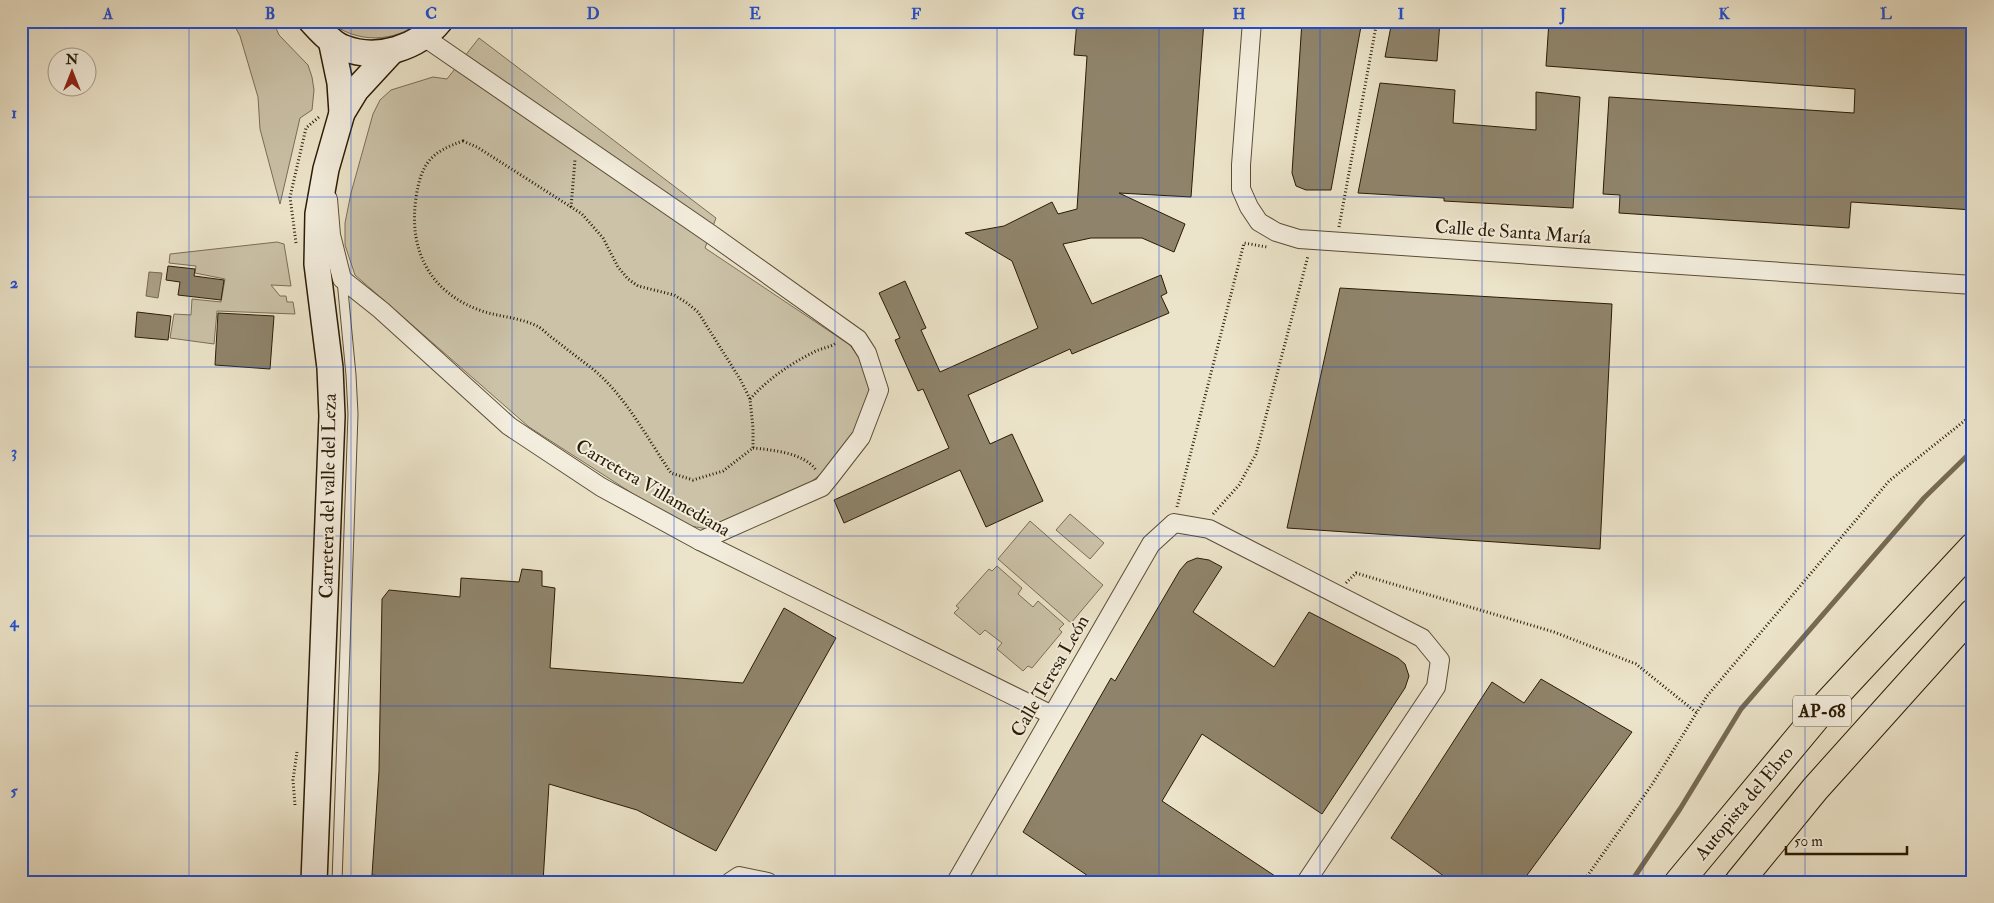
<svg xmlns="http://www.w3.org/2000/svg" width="1994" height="903" font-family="'IM FELL Double Pica',serif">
  <rect width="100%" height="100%" fill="#ece4ca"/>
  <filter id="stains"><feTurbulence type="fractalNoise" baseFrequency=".004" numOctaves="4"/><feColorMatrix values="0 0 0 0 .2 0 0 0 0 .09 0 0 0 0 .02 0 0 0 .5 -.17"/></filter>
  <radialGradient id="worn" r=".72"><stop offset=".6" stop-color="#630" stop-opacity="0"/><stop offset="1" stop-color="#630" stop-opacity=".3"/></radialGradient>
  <g fill="#cbc2a8" stroke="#7b6e56">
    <polygon points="232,21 273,21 279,35 308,65 312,77 314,90 312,110 300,118 280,204 260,129 258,97 240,36"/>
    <path d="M329,21H421C395,43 356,44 329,21Z"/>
    <polygon points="479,38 716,218 705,248 850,345 859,358 869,388 868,408 862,423 820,475 793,495 707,529 680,524 529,427 355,275 345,245 345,223 351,193 373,114 380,100 391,90 433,77 447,79"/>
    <polygon points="277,242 284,244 291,286 271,285 280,296 286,296 287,302 293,302 295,314 217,311 214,344 170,338 174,314 191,315 192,299 221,302 225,279 195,273 196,266 169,263 170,254"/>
    <polygon points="1070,514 1104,543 1090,559 1056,530"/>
    <polygon points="1030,521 1103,585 1071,623 998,559"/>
    <polygon points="997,566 1022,588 1018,594 1033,607 1038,601 1064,624 1059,629 1062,632 1032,668 1028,666 1023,671 997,649 1002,643 985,630 980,635 954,613 959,608 956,606 989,569 992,571"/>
  </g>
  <polygon fill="#aaa087" stroke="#776b53" points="149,272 162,273 158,298 146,296"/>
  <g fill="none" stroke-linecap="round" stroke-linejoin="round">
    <polyline stroke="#776b53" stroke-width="5" points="1631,882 1680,809 1741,709 1924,498 1973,450"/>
  </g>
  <g fill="#8f846b" stroke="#2b1b04">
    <polygon points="1077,21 1204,21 1191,197 1119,193 1185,224 1174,252 1142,238 1091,238 1063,244 1092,304 1161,275 1167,293 1161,296 1169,313 1072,354 1070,349 968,395 990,444 1012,434 1043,501 986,527 960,470 844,523 834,500 949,448 923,389 918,391 895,340 900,338 879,293 905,281 926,328 921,330 940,372 1038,328 1012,261 965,233 1004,226 1052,202 1058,214 1077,209 1087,56 1074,55"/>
    <polygon points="1302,21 1362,21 1331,190 1306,190 1296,186 1292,173"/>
    <polygon points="1392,21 1440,21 1437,61 1385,57"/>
    <polygon points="1549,21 1973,21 1973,210 1851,202 1849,228 1619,213 1620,195 1603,194 1609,97 1854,113 1855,89 1546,66"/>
    <polygon points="1380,83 1455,90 1453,123 1536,130 1536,92 1580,97 1573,208 1444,201 1444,198 1358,193"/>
    <polygon points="168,266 195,269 194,276 224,280 221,300 178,295 180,282 166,280"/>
    <polygon points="1340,288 1612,304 1600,549 1287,528"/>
    <polygon points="137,312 171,316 168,340 135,337"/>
    <polygon points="218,313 274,316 270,369 215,365"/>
    <polygon points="1197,558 1209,560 1222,567 1193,612 1274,667 1309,612 1398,658 1405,664 1409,676 1405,688 1322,814 1202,734 1162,801 1284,882 1097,882 1023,832 1111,678 1115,681 1180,570 1187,562"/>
    <polygon points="522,569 542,571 542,586 555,588 550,668 743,683 784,608 836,638 716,851 637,810 549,784 543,882 439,882 372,875 379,771 382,599 389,590 460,597 461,578 519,582"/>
    <polygon points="1541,679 1632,732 1522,882 1452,882 1391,838 1492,682 1524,703"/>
  </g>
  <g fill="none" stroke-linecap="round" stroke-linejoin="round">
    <g stroke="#5b4d36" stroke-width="11">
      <polyline id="service" points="337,882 353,414 351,375 342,280"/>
    </g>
    <g stroke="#5b4d36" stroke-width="20">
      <g id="minor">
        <polyline points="1252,21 1241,165 1241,189 1249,207 1259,222 1276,232 1299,239 1973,285"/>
        <polyline points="424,37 712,235 858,339 867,353 879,390 861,437 830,477 822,487 700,541"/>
        <polyline points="328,199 331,235 342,279 381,310 509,426 601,487 700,541 1052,715"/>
        <polyline points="730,882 739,876 768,882"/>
        <polyline points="956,882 1151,544 1174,523 1209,529 1422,638 1440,660 1436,687 1306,882"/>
      </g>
    </g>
    <g stroke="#2b1b04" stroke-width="28">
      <g id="secondary">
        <path d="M311,21C320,31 331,43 344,48C377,61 418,48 440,21"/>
        <polyline points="331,40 340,83 342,113"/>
        <polyline points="314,882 332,416 330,368 317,264 318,214 326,169 342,113 356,90 392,51"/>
      </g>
    </g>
    <g stroke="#2b1b04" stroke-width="30">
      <g id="motorway">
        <polyline points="1679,882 1827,704 1973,547"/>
        <polyline points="1739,882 1815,789 1973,613"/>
      </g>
    </g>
    <g stroke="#2b1b04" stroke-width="3" stroke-dasharray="1 2.5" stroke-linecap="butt">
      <polyline points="286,21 291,29"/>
      <path d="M463,141L477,147L582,214L603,238L618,267L628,279L638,286L674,295L687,303L698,312L740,379L750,399L753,428V448L723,471L693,480L671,473C647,438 627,398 594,370C581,360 568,350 555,340C549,336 543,329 537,326C521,318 502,317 485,312C432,295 408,253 416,198C421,163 431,152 463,141Z"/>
      <polyline points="571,207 575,160"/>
      <polyline points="1339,227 1377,21"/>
      <polyline points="296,243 290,197 306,128 319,117"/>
      <path d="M750,399C768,379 790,364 814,352C821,348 829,348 836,343"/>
      <path d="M753,448C773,450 804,453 816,470"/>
      <polyline points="1177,507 1244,243 1267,247"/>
      <polyline points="1213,514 1239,485 1256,454 1308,256"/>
      <polyline points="1346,583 1356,573 1554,632 1636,664 1697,713"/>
      <polyline points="295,805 293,780 297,752"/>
      <polyline points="1583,882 1653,783 1707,696 1889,481 1973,414"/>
    </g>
    <use href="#service" stroke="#f3eddd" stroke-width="9"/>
    <use href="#minor" stroke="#f3eddd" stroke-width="18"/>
    <use href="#secondary" stroke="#f3eddd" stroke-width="25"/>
    <use href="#motorway" stroke="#ece4ca" stroke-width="28"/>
  </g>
  <path fill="none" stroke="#1d4ed8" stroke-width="1" stroke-opacity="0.55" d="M189,21V882M351,21V882M512,21V882M674,21V882M835,21V882M997,21V882M1159,21V882M1320,21V882M1482,21V882M1643,21V882M1805,21V882M21,197H1973M21,367H1973M21,536H1973M21,706H1973"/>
  <g text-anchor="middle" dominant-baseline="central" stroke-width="4" stroke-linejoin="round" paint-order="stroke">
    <rect fill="#f3eddd" stroke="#675a45" stroke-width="1" x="1793" y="695.5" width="58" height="31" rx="4"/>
    <g font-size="18" font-weight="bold" fill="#2b1b04">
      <text x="1822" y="711">AP-68</text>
    </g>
    <g font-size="19" fill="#2b1b04" stroke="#f3eddd">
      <text transform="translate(1513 232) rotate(4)">Calle de Santa María</text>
      <text transform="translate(653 488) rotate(30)">Carretera Villamediana</text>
      <text transform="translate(328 496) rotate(-89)">Carretera del valle del Leza</text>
      <text transform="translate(1050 676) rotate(-60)">Calle Teresa León</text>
      <text transform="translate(1744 803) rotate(-50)">Autopista del Ebro</text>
    </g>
  </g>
  <rect width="1994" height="903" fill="none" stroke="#ece4ca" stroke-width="55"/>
  <g transform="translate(72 72)"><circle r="24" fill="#f3eddd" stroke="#a39986"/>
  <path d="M0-4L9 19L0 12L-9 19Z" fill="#8f2418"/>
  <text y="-8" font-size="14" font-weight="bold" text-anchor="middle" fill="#2b1b04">N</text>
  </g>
  <path d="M1786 846v8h121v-8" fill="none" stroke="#2b1b04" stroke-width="2.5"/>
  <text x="1794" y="846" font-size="15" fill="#2b1b04" stroke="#f3eddd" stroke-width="4" paint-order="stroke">50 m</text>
  <rect x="28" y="28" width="1938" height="848" fill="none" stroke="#1d4ed8" stroke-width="2"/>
  <g font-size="16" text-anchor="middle" font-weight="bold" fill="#1d4ed8">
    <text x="108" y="19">A</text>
    <text x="270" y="19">B</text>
    <text x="431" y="19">C</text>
    <text x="593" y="19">D</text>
    <text x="755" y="19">E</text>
    <text x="916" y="19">F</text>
    <text x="1078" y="19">G</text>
    <text x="1239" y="19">H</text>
    <text x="1401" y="19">I</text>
    <text x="1563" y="19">J</text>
    <text x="1724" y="19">K</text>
    <text x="1886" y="19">L</text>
    <text x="14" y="118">1</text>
    <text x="14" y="288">2</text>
    <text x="14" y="457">3</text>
    <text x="14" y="627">4</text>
    <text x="14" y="796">5</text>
  </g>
  <rect width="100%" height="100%" filter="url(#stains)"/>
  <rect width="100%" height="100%" fill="url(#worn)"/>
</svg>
